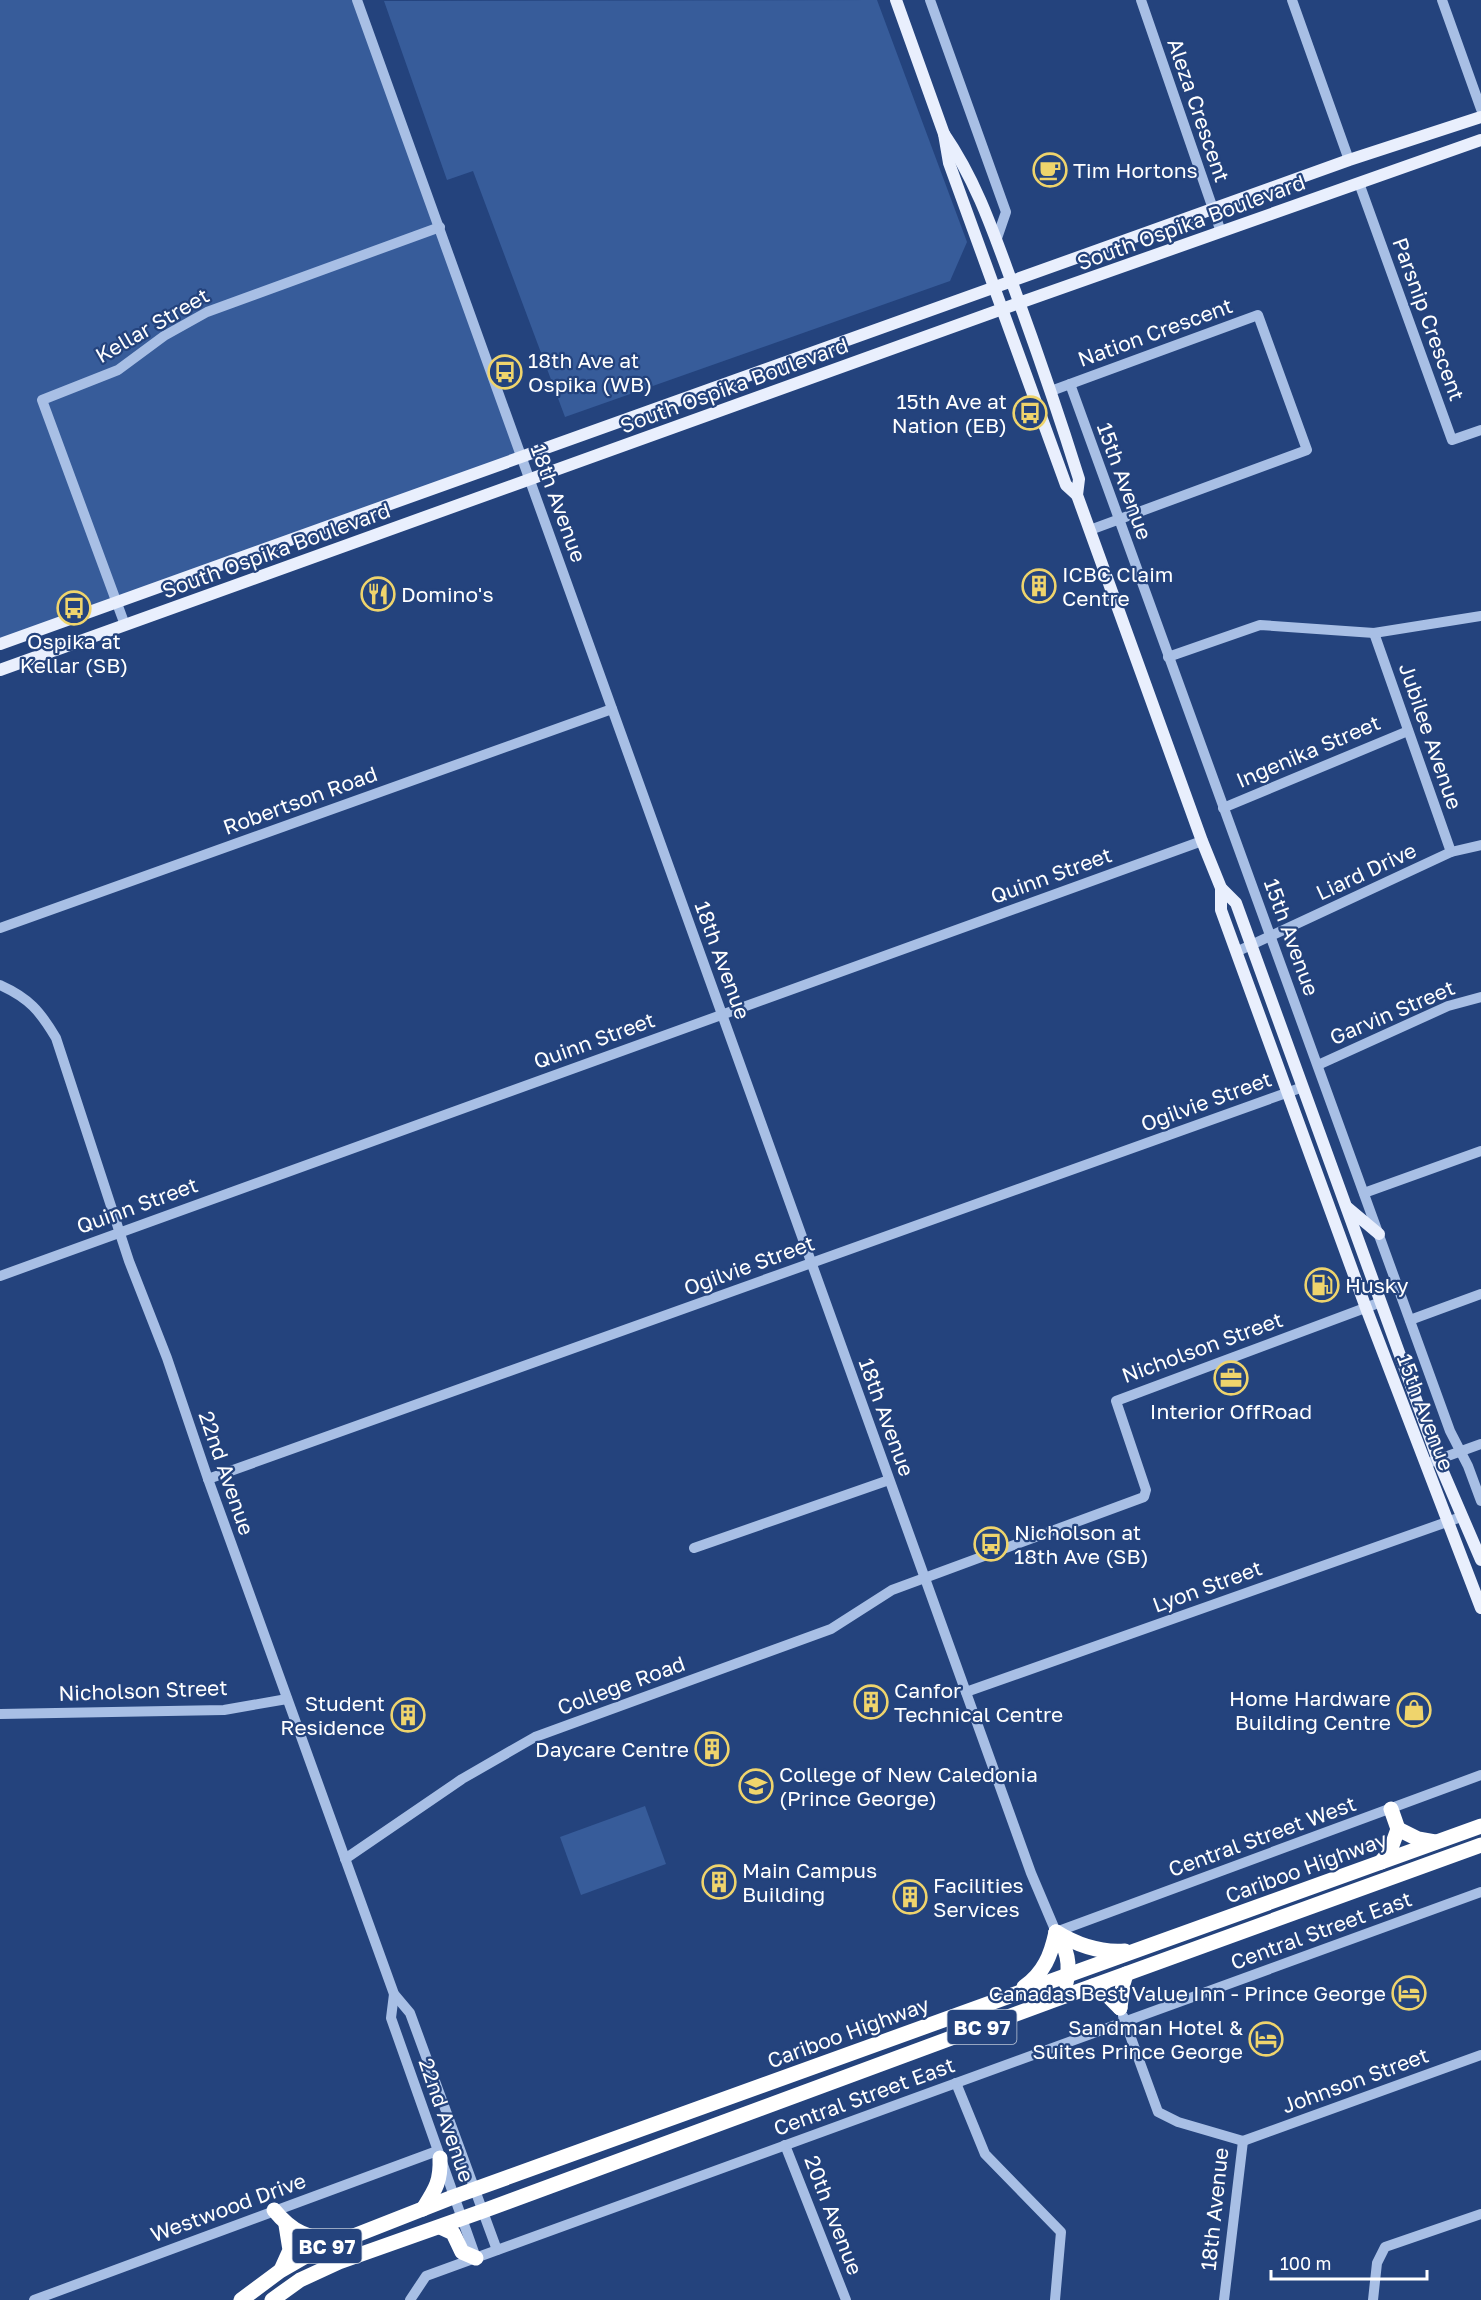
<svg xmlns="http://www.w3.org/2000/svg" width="1481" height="2300" font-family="'Golos Text',sans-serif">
  <rect width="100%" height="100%" fill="#24437d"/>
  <g fill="#375c9a">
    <polygon points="0,0 354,0 520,456 0,645"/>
    <polygon points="877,0 967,242 950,281 565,417 473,171 447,180 384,1"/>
    <polygon points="645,1806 666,1864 581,1895 560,1837"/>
  </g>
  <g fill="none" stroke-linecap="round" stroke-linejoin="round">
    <g stroke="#a8bfe5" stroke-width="10">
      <polyline points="357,0 1031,1873 1056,1932 1481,1775"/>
      <polyline points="930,0 1006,212 996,241"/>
      <polyline points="1141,0 1221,232"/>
      <polyline points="1292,0 1349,160"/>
      <polyline points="1442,0 1481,109"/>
      <polyline points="1359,183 1452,440 1481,430"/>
      <polyline points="1070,384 1450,1431 1468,1466 1481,1501"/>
      <polyline points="1051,391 1258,315 1307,450 1090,530"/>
      <polyline points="125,625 42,400 118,370 164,336 207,312 440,227"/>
      <polyline points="1374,633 1451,852"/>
      <polyline points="1168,657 1260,625 1374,633 1481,616"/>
      <polyline points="1223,808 1408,731"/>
      <polyline points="0,928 612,709"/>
      <polyline points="1236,952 1451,852 1481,845"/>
      <path d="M0,985C29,998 40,1011 56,1038L129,1261L167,1358L208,1479L394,1994L410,2013L497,2250"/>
      <polyline points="1318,1065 1448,1006 1481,997"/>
      <polyline points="1364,1193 1481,1151"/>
      <polyline points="0,1276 1202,841"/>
      <polyline points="1410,1320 1481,1294"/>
      <polyline points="1431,1462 1481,1444"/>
      <polyline points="208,1479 1303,1087"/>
      <polyline points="694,1548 889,1480"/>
      <polyline points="966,1692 1461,1517"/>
      <polyline points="0,1714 224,1710 287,1699"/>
      <polyline points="345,1859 462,1779 535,1737 831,1629 892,1590 1144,1497 1146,1490 1116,1401 1381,1302"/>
      <polyline points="394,1994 391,2018 476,2258"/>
      <polyline points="1123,2016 1158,2112 1178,2122 1243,2141"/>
      <polyline points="956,2083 985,2154 1061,2232 1055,2300"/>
      <polyline points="1243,2141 1481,2055"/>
      <polyline points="785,2145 846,2300"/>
      <polyline points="34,2300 437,2151"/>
      <polyline points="410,2300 426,2276 1481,1892"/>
      <polyline points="1224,2300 1243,2141"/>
      <polyline points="1373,2300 1377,2263 1385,2247 1481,2214"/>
    </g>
    <g stroke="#e9effd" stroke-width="12">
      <polyline points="896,0 944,134 949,163 1066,485 1077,495"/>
      <path d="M944,134C977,182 994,234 1014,288C1037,351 1059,415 1079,479L1077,495L1202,841L1221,888V910L1366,1308L1481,1608"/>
      <polyline points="0,644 1349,160 1481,117"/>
      <polyline points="0,670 1019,303 1481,140"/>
      <polyline points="1221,888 1236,903 1438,1460 1481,1560"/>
      <polyline points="1348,1208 1379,1234"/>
    </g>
    <g stroke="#fff" stroke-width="15">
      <polyline points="1398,1829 1418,1839 1435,1842"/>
      <polyline points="1381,1862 1390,1851 1398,1829 1391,1809"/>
      <path d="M1056,1932C1077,1945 1099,1953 1125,1951"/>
      <path d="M1056,1932C1067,1949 1071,1964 1066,1983"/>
      <polyline points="1093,1986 1102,1990 1120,2008"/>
      <path d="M1024,1987C1044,1973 1051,1955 1056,1932"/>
      <polyline points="1120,2008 1123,1984 1126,1974"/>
      <path d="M423,2209C435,2190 441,2182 440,2158"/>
      <path d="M274,2210C292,2232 308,2239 336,2240"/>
      <polyline points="440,2227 453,2233 462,2252 476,2258"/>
      <polyline points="281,2270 290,2250 286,2225"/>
      <polyline points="241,2300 280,2271 313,2252 453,2197 1481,1826"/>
      <polyline points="272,2300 300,2280 339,2262 483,2211 1054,2000 1481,1845"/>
    </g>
  </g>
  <defs>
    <g id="cafe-ring" transform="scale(1.725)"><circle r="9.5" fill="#24437d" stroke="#efd46c" stroke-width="1.5"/><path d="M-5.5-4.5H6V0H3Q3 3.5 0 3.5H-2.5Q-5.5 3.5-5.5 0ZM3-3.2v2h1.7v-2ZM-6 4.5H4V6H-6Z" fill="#efd46c"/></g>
    <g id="bus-ring" transform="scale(1.725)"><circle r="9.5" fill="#24437d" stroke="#efd46c" stroke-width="1.5"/><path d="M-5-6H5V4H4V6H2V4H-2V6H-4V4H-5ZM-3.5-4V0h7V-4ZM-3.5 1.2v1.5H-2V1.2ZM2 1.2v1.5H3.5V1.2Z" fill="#efd46c"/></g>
    <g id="building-ring" transform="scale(1.725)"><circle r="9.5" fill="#24437d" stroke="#efd46c" stroke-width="1.5"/><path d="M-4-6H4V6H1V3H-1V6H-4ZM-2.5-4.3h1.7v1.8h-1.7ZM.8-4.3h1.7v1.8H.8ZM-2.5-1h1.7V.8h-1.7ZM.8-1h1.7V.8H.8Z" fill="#efd46c"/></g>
    <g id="restaurant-ring" transform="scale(1.725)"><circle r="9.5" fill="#24437d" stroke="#efd46c" stroke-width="1.5"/><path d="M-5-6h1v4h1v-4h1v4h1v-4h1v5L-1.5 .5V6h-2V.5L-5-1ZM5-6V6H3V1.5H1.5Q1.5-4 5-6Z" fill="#efd46c"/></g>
    <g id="fuel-ring" transform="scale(1.725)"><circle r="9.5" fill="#24437d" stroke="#efd46c" stroke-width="1.5"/><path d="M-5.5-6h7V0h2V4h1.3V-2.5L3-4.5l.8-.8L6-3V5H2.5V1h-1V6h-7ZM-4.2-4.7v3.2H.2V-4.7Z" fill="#efd46c"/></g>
    <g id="office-ring" transform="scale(1.725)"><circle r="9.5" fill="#24437d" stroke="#efd46c" stroke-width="1.5"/><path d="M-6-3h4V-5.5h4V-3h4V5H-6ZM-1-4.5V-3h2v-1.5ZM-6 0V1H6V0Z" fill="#efd46c"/></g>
    <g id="shop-ring" transform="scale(1.725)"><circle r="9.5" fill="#24437d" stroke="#efd46c" stroke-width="1.5"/><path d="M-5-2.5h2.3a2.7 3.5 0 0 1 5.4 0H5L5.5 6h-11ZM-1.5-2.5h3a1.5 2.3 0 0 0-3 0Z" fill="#efd46c"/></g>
    <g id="university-ring" transform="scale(1.725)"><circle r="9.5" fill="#24437d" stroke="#efd46c" stroke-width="1.5"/><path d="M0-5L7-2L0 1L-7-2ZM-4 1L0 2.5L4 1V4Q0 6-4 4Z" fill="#efd46c"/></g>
    <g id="hotel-ring" transform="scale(1.725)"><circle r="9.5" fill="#24437d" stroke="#efd46c" stroke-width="1.5"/><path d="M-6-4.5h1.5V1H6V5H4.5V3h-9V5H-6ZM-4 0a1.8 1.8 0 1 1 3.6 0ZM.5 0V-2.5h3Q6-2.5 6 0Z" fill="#efd46c"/></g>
  </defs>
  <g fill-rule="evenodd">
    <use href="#cafe-ring" x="1050" y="170"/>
    <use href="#bus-ring" x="505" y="372"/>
    <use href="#bus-ring" x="1030" y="413"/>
    <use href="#building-ring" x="1039" y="586"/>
    <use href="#restaurant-ring" x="378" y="594"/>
    <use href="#bus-ring" x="74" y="608"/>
    <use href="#fuel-ring" x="1322" y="1285"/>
    <use href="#office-ring" x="1231" y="1378"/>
    <use href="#bus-ring" x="991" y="1544"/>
    <use href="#building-ring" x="871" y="1702"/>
    <use href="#shop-ring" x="1414" y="1710"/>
    <use href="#building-ring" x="408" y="1715"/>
    <use href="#building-ring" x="712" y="1749"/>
    <use href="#university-ring" x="756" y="1786"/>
    <use href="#building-ring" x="719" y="1882"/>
    <use href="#building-ring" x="910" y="1897"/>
    <use href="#hotel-ring" x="1409" y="1993"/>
    <use href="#hotel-ring" x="1266" y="2039"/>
  </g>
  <g text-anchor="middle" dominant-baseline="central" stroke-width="4.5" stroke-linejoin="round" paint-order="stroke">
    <g fill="#24437d" stroke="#bdc7d8" stroke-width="1.5">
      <rect x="947.5" y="2010" width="69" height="34" rx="4.5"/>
      <rect x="292.5" y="2229" width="69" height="34" rx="4.5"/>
    </g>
    <g font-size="20" font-weight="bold" fill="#fff">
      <text x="982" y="2027">BC 97</text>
      <text x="327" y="2246">BC 97</text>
    </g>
    <g font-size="21" fill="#fff" stroke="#24437d">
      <text transform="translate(1199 110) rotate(71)">Aleza Crescent</text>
      <text transform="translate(1191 222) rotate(-20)">South Ospika Boulevard</text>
      <text transform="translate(1429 319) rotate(70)">Parsnip Crescent</text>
      <text transform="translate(152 325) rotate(-30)">Kellar Street</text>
      <text transform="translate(1155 332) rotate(-20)">Nation Crescent</text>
      <text transform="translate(734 385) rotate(-20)">South Ospika Boulevard</text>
      <text transform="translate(1125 481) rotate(70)">15th Avenue</text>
      <text transform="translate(559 503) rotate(70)">18th Avenue</text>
      <text transform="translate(276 550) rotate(-20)">South Ospika Boulevard</text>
      <text transform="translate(1431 736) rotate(71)">Jubilee Avenue</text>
      <text transform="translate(1308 751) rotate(-23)">Ingenika Street</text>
      <text transform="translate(300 800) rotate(-20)">Robertson Road</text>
      <text transform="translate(1366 871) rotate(-25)">Liard Drive</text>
      <text transform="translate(1051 875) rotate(-20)">Quinn Street</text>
      <text transform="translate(1292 937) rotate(70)">15th Avenue</text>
      <text transform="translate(723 960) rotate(70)">18th Avenue</text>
      <text transform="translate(1392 1012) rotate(-23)">Garvin Street</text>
      <text transform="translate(594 1040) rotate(-20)">Quinn Street</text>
      <text transform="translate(1206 1101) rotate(-20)">Ogilvie Street</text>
      <text transform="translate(137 1205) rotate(-20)">Quinn Street</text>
      <text transform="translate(749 1265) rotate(-20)">Ogilvie Street</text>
      <text transform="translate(1202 1347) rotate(-20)">Nicholson Street</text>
      <text transform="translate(1426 1412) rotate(69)">15th Avenue</text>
      <text transform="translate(887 1417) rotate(70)">18th Avenue</text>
      <text transform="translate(227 1473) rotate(71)">22nd Avenue</text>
      <text transform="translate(1207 1586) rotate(-20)">Lyon Street</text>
      <text transform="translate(621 1685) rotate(-20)">College Road</text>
      <text transform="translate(143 1690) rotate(-2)">Nicholson Street</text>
      <text transform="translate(1262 1836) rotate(-20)">Central Street West</text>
      <text transform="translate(1306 1867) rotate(-20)">Cariboo Highway</text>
      <text transform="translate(1321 1930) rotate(-20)">Central Street East</text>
      <text transform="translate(848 2032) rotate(-20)">Cariboo Highway</text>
      <text transform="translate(1355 2080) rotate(-20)">Johnson Street</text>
      <text transform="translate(864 2096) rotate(-20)">Central Street East</text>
      <text transform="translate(447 2120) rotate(71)">22nd Avenue</text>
      <text transform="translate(228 2207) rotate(-20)">Westwood Drive</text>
      <text transform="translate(1214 2209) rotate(-84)">18th Avenue</text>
      <text transform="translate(834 2215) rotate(69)">20th Avenue</text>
    </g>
    <g font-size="21" fill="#fff" stroke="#24437d" text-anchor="start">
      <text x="1073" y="170">Tim Hortons</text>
      <text x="528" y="360">18th Ave at<tspan x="528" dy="24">Ospika (WB)</tspan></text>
      <text x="1007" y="401" text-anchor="end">15th Ave at<tspan x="1007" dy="24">Nation (EB)</tspan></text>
      <text x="1062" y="574">ICBC Claim<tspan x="1062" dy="24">Centre</tspan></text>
      <text x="401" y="594">Domino's</text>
      <text x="74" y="641" text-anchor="middle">Ospika at<tspan x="74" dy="24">Kellar (SB)</tspan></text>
      <text x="1345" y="1285">Husky</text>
      <text x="1231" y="1411" text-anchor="middle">Interior OffRoad</text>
      <text x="1014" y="1532">Nicholson at<tspan x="1014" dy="24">18th Ave (SB)</tspan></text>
      <text x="894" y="1690">Canfor<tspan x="894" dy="24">Technical Centre</tspan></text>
      <text x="1391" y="1698" text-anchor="end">Home Hardware<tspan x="1391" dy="24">Building Centre</tspan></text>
      <text x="385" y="1703" text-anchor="end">Student<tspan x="385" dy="24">Residence</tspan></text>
      <text x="689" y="1749" text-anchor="end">Daycare Centre</text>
      <text x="779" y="1774">College of New Caledonia<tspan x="779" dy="24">(Prince George)</tspan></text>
      <text x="742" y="1870">Main Campus<tspan x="742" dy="24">Building</tspan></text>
      <text x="933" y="1885">Facilities<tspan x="933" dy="24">Services</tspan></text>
      <text x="1386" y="1993" text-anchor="end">Canadas Best Value Inn - Prince George</text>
      <text x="1243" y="2027" text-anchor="end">Sandman Hotel &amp;<tspan x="1243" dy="24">Suites Prince George</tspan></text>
    </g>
  </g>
  <path d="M1271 2270v9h156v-9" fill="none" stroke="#ffffff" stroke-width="3"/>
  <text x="1280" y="2270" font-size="18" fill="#ffffff" stroke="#24437d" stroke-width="4.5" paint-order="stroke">100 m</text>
</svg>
